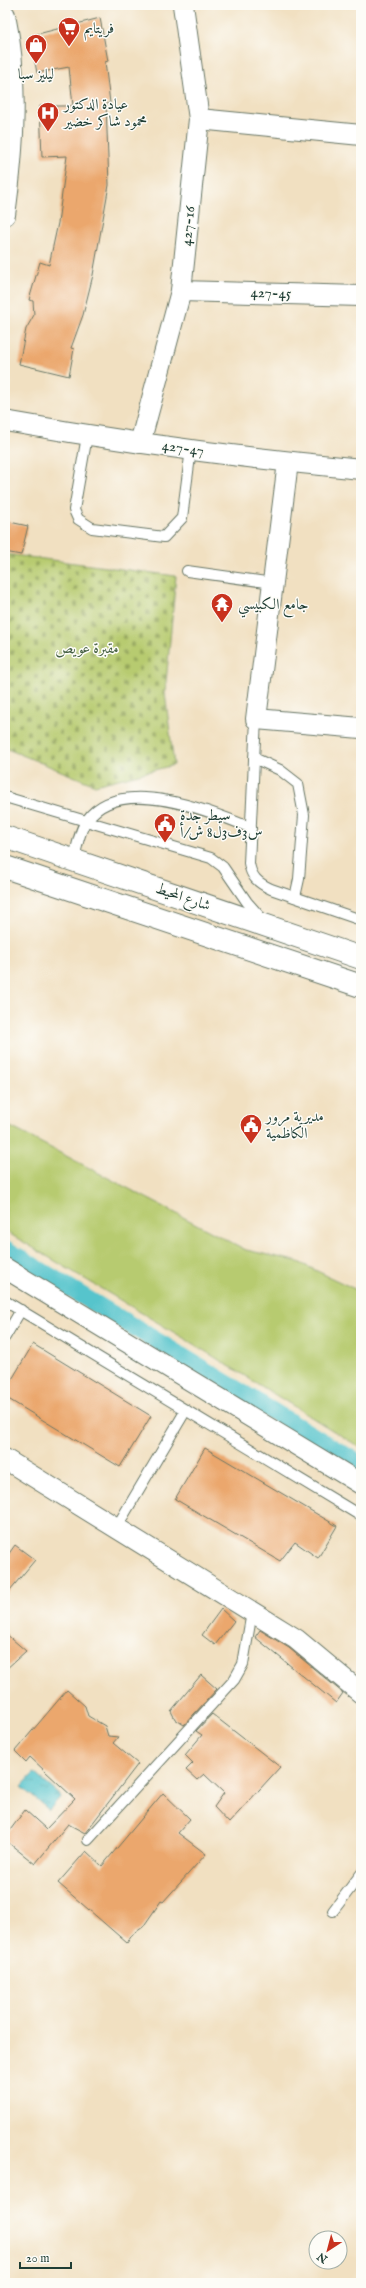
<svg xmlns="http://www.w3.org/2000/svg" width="366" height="2288" font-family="'IM FELL English',Amiri,serif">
  <defs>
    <pattern id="cemetery-stones" width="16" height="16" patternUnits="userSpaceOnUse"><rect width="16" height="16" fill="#b7cb6f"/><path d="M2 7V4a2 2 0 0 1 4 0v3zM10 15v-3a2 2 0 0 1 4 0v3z" fill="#94a65c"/></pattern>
    <pattern id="water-ripples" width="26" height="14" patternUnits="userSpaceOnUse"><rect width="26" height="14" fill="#57c4cc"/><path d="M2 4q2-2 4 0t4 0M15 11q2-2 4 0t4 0" fill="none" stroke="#47a0a6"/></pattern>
  </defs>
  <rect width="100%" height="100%" fill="#fdfcf7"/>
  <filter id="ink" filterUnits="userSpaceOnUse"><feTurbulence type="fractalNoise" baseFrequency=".025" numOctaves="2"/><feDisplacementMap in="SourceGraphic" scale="8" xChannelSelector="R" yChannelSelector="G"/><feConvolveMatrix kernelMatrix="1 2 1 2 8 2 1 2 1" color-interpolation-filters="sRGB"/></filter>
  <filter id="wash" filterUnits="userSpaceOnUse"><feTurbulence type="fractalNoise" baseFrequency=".012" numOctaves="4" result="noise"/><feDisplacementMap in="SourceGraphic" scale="16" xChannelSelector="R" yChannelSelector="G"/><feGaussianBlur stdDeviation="0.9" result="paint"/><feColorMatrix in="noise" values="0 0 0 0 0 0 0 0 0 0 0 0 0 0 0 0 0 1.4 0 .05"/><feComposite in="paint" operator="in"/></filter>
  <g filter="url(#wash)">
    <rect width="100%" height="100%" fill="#f1e0c1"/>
    <polygon fill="#b7cb6f" stroke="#6b8452" points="5,1124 246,1250 296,1261 361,1292 361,1448 195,1345 5,1231"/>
    <polygon fill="url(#cemetery-stones)" stroke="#6b8452" points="5,554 176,576 165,693 174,765 95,785 5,748"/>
    <polygon fill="url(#water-ripples)" stroke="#3b8080" points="34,1773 61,1796 49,1810 21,1787"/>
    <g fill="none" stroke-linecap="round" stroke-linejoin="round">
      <polyline stroke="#57c4cc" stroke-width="18" points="5,1249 361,1465"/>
    </g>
    <g id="blocks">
      <g fill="#eba76d">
        <polygon points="100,18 108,61 105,62 110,103 106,104 109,185 93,275 83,315 71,348 74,349 69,376 19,364 26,329 34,315 33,301 29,300 40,262 49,265 58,223 67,156 42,157 40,106 73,106 69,67 37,73 30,36"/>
        <polygon points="5,521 28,526 21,555 5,552"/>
        <polygon points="33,1344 151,1416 120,1467 5,1397 5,1391"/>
        <polygon points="205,1448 337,1526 318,1558 295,1542 280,1561 175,1499"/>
        <polygon points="15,1545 35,1560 5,1596 5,1559"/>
        <polygon points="221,1609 234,1621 215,1645 202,1635"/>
        <polygon points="260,1630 289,1648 343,1693 336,1703 255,1637"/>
        <polygon points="5,1633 26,1651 5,1670"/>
        <polygon points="201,1675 217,1689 184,1725 175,1719 171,1711"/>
        <polygon points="67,1690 85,1706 88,1716 105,1726 108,1736 118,1737 113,1743 138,1764 85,1833 68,1824 35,1864 5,1840 5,1837 25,1810 46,1829 75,1799 30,1757 26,1762 15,1751"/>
        <polygon points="212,1714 280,1767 229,1823 214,1807 224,1793 204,1774 197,1780 186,1770 193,1763 185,1755 202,1735 196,1731"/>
        <polygon points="163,1793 190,1819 178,1833 206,1854 163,1902 161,1901 143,1927 132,1935 127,1943 58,1883 86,1851 102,1866"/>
      </g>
    </g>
  </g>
  <g filter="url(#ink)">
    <use href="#blocks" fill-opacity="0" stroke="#687665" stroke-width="1"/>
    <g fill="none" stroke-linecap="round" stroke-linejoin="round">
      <g stroke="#687665" stroke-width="12">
        <g id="service">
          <polyline points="87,436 74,510 78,519 92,528 164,537 182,518 191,449"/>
          <polyline points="187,571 273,583"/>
          <path d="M256,719L249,863C251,877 258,883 271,889L361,920"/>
          <polyline points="254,758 280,770 298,784 304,815 299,879 295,897"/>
          <polyline points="5,797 211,858 223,867 247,902 263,920"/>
          <path d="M73,861C77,849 79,830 87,820C119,774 211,811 251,828"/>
          <polyline points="5,1301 361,1516"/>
          <polyline points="5,1337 21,1310"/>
          <polyline points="116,1528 186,1410"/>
          <polyline points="88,1840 234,1680 243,1664 252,1612"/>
          <polyline points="333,1911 361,1874"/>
        </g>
      </g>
      <g stroke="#687665" stroke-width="22">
        <g id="minor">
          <path d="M5,15C19,80 14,150 5,215"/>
          <polyline points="199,119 361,135"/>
          <polyline points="181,291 361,296"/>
          <path d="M5,421C123,442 242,458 361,469"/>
          <polyline points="140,443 181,291 199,119 183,5"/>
          <polyline points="288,462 256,719 361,728"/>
          <polyline points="5,1268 361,1484"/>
          <polyline points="5,1459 296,1639 361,1693"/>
        </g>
      </g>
      <g stroke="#687665" stroke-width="24">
        <g id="primary">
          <polyline points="5,837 361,958"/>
          <polyline points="5,867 361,986"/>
        </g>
      </g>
      <use href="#service" stroke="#fff" stroke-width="10"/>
      <use href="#minor" stroke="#fff" stroke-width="20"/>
      <use href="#primary" stroke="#fff" stroke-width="22"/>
    </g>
  </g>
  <defs>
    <g id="supermarket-pin" transform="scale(1.15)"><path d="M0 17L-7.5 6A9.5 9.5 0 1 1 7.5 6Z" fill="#c8321e" stroke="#fdfcf7"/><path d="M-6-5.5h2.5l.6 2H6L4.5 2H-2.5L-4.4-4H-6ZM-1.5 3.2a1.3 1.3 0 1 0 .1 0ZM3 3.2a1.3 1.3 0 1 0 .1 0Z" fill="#fff"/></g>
    <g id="shop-pin" transform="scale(1.15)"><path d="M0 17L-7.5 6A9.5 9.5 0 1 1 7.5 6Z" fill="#c8321e" stroke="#fdfcf7"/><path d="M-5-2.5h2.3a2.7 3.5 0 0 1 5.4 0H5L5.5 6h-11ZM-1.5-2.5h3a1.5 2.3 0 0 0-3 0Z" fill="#fff"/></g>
    <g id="hospital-pin" transform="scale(1.15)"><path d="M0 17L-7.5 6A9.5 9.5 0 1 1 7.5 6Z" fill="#c8321e" stroke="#fdfcf7"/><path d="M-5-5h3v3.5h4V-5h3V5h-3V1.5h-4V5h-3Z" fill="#fff"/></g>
    <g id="temple-pin" transform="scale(1.15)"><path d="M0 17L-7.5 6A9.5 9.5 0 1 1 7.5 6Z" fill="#c8321e" stroke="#fdfcf7"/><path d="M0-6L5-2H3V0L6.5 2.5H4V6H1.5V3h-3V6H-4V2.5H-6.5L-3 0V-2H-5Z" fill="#fff"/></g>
    <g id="civic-pin" transform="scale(1.15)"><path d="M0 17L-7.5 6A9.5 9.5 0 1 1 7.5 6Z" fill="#c8321e" stroke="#fdfcf7"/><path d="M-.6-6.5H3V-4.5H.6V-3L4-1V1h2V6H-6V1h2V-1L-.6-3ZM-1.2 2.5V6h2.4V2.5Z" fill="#fff"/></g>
  </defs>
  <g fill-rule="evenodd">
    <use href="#supermarket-pin" x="69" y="28"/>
    <use href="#shop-pin" x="36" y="45"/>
    <use href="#hospital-pin" x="48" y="113"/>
    <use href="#temple-pin" x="222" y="604"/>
    <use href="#civic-pin" x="165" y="824"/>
    <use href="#civic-pin" x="251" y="1125"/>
  </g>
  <g text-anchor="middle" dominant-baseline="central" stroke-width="3" stroke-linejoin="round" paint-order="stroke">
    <g font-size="15" fill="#1f3d34" stroke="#fdfcf7" text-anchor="start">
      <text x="84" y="28">فريتايم</text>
      <text x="36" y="74" text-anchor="middle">ليليز سبا</text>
      <text x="64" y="104">عيادة الدكتور<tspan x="64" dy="17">محمود شاكر خضير</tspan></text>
      <text x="238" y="604">جامع الكبيسي</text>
      <text x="180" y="815">سيطر جدة<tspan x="180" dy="17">س3ف3ل8 ش/أ</tspan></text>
      <text x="266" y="1116">مديرية مرور<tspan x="266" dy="17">الكاظمية</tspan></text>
    </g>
    <g font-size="15" fill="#1f3d34" stroke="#fdfcf7">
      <text transform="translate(188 226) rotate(-84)">427-16</text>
      <text transform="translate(271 293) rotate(2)">427-45</text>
      <text transform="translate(183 448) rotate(8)">427-47</text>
      <text transform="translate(183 897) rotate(19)">شارع المحيط</text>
    </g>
    <g font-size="15" fill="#456043" stroke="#fdfcf7">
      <text x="87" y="648">مقبرة عويص</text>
    </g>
  </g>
  <rect width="366" height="2288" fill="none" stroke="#fdfcf7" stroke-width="20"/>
  <g transform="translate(328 2250) rotate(216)"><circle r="19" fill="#fdfcf7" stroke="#a4b0a9"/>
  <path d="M0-3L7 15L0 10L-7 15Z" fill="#c8321e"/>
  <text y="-6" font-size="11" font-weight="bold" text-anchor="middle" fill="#1f3d34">N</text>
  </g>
  <path d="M20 2262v6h51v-6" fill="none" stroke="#1f3d34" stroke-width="2"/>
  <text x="26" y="2262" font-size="12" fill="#1f3d34" stroke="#fdfcf7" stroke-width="3" paint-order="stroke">20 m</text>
</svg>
